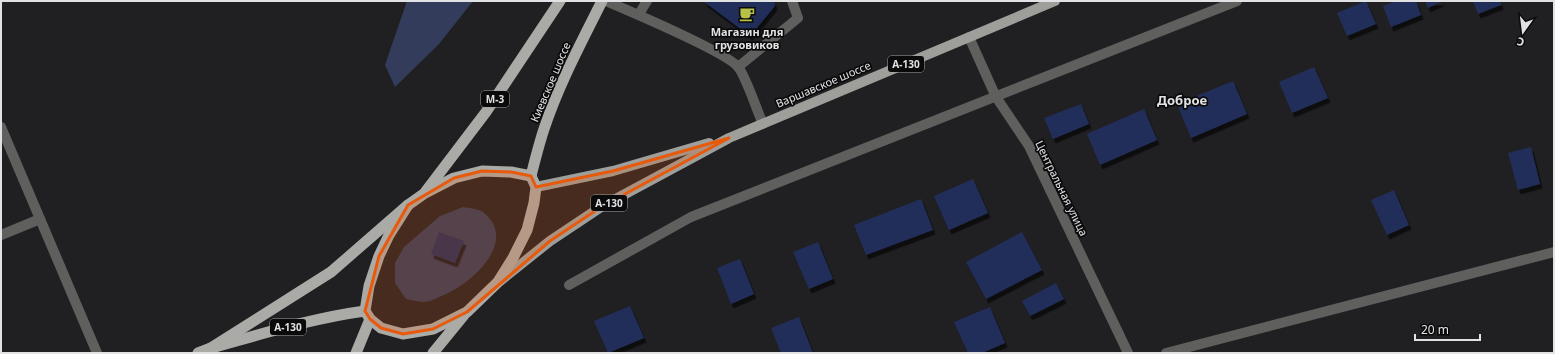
<svg xmlns="http://www.w3.org/2000/svg" width="1555" height="354" font-family="'Noto Sans',sans-serif">
  <defs>
    <filter id="shadow"><feDropShadow dx="2.5" dy="4.5" stdDeviation="0" flood-color="#0009"/></filter>
  </defs>
  <rect width="100%" height="100%" fill="#202023"/>
  <g fill="#333c5a">
    <polygon points="407,1 473,1 439,44 395,87 385,65"/>
    <path d="M463,207C469,208 479,209 483,212C521,242 468,287 439,297C435,299 429,302 424,302C419,302 412,300 406,299L395,283V263L404,247L440,216Z"/>
  </g>
  <g fill="#232e5a" filter="url(#shadow)">
    <polygon points="703,1 774,1 775,6 750,36"/>
    <polygon points="1366,1 1376,24 1347,36 1337,13"/>
    <polygon points="1396,1 1416,1 1421,15 1391,27 1383,6"/>
    <polygon points="1425,1 1443,1 1428,8"/>
    <polygon points="1473,1 1500,1 1501,5 1478,14"/>
    <polygon points="1314,67 1328,98 1292,113 1279,82"/>
    <polygon points="1233,81 1247,114 1191,138 1177,104"/>
    <polygon points="1081,104 1089,124 1053,139 1044,118"/>
    <polygon points="1144,109 1157,140 1100,165 1087,134"/>
    <polygon points="1531,147 1540,184 1518,190 1508,153"/>
    <polygon points="973,179 988,213 949,230 934,196"/>
    <polygon points="1394,190 1409,225 1387,235 1371,200"/>
    <polygon points="921,199 933,230 866,255 854,225"/>
    <polygon points="439,232 464,241 455,263 431,254"/>
    <polygon points="1022,232 1042,270 986,299 966,262"/>
    <polygon points="818,242 833,279 809,289 793,252"/>
    <polygon points="740,259 754,294 731,304 717,268"/>
    <polygon points="1056,283 1064,299 1030,316 1022,301"/>
    <polygon points="630,306 644,338 608,353 594,321"/>
    <polygon points="990,307 1005,343 982,353 968,353 954,322"/>
    <polygon points="799,317 813,353 781,353 771,328"/>
  </g>
  <g fill="none" stroke-linecap="round" stroke-linejoin="round">
    <g stroke="#5f5f5e" stroke-width="10">
      <path d="M606,1C627,10 729,53 739,68C747,80 756,108 763,124"/>
      <polyline points="639,14 647,1"/>
      <polyline points="738,67 798,18 792,1"/>
      <polyline points="1,235 40,219"/>
      <polyline points="569,285 691,217 1237,1"/>
      <polyline points="1166,353 1554,252"/>
    </g>
    <g stroke="#5f5f5e" stroke-width="10">
      <polyline points="969,37 996,97 1029,146 1128,353"/>
      <polyline points="1,127 97,353"/>
    </g>
    <g stroke="#9e9e9b" stroke-width="10">
      <polyline points="536,187 613,171 709,143"/>
      <polyline points="500,281 550,241 601,207 729,138 1055,1"/>
    </g>
    <g stroke="#aaaaa7" stroke-width="11">
      <path d="M531,176C535,160 539,144 544,129C559,84 581,43 602,1"/>
      <polyline points="426,191 486,112 560,1"/>
      <polyline points="408,205 389,235 379,256 369,286 365,311 370,319 381,328 403,334 433,329 467,312 498,282 513,258 527,230 534,203 536,187 531,176"/>
      <polyline points="211,348 331,272 408,205 425,193 454,178 482,171 511,172 531,176"/>
      <path d="M198,353L211,348C262,334 313,318 365,311"/>
      <polyline points="356,353 370,319"/>
      <polyline points="433,353 464,315"/>
    </g>
  </g>
  <path fill="#e8590c" fill-opacity="0.2" stroke="#e8590c" stroke-width="3" stroke-linejoin="round" d="M729,138L601,207L550,241L467,312L433,329L403,334L381,328L370,319L365,311L379,256L408,205L454,178L482,171L511,172L531,176L536,187L613,171Z"/>
  <defs>
    <g id="cafe-bare" transform="scale(1.2)"><path d="M-5.5-4.5H6V0H3Q3 3.5 0 3.5H-2.5Q-5.5 3.5-5.5 0ZM3-3.2v2h1.7v-2ZM-6 4.5H4V6H-6Z" fill="#b8c147" stroke="#0a0a0b" stroke-width="2.5" paint-order="stroke"/></g>
  </defs>
  <g fill-rule="evenodd">
    <use href="#cafe-bare" x="747" y="14"/>
  </g>
  <g text-anchor="middle" dominant-baseline="central" stroke-width="3.5" stroke-linejoin="round" paint-order="stroke">
    <g fill="#0a0a0b" stroke="#a0a1a3" stroke-width="1">
      <rect x="888" y="56" width="36" height="16" rx="3"/>
      <rect x="481" y="91" width="28" height="16" rx="3"/>
      <rect x="591" y="195" width="36" height="16" rx="3"/>
      <rect x="270" y="319" width="36" height="16" rx="3"/>
    </g>
    <g font-size="10" font-weight="bold" fill="#e1e2e4">
      <text x="906" y="64">А-130</text>
      <text x="495" y="99">М-3</text>
      <text x="609" y="203">А-130</text>
      <text x="288" y="327">А-130</text>
    </g>
    <g font-size="11" font-weight="bold" fill="#e1e2e4" stroke="#0a0a0b">
      <text x="747" y="31">Магазин для<tspan x="747" dy="13">грузовиков</tspan></text>
    </g>
    <g font-size="11" fill="#e1e2e4" stroke="#0a0a0b">
      <text transform="translate(550 82) rotate(-67)">Киевское шоссе</text>
      <text transform="translate(823 84) rotate(-23)">Варшавское шоссе</text>
      <text transform="translate(1062 188) rotate(64)">Центральная улица</text>
    </g>
    <g font-size="13" font-weight="bold" fill="#e1e2e4" stroke="#0a0a0b">
      <text x="1182" y="100">Доброе</text>
    </g>
  </g>
  <rect width="1555" height="354" fill="none" stroke="#e1e2e4" stroke-width="4"/>
  <g transform="translate(1523 32) rotate(194)" stroke="#0a0a0b" stroke-width="3" paint-order="stroke">
  <path d="M0-3L7 15L0 10L-7 15Z" fill="#e1e2e4"/>
  <text y="-6" font-size="11" font-weight="bold" text-anchor="middle" fill="#e1e2e4">С</text>
  </g>
  <path d="M1415 334v6h65v-6" fill="none" stroke="#e1e2e4" stroke-width="2"/>
  <text x="1421" y="334" font-size="12" fill="#e1e2e4" stroke="#0a0a0b" stroke-width="3" paint-order="stroke">20 m</text>
</svg>
